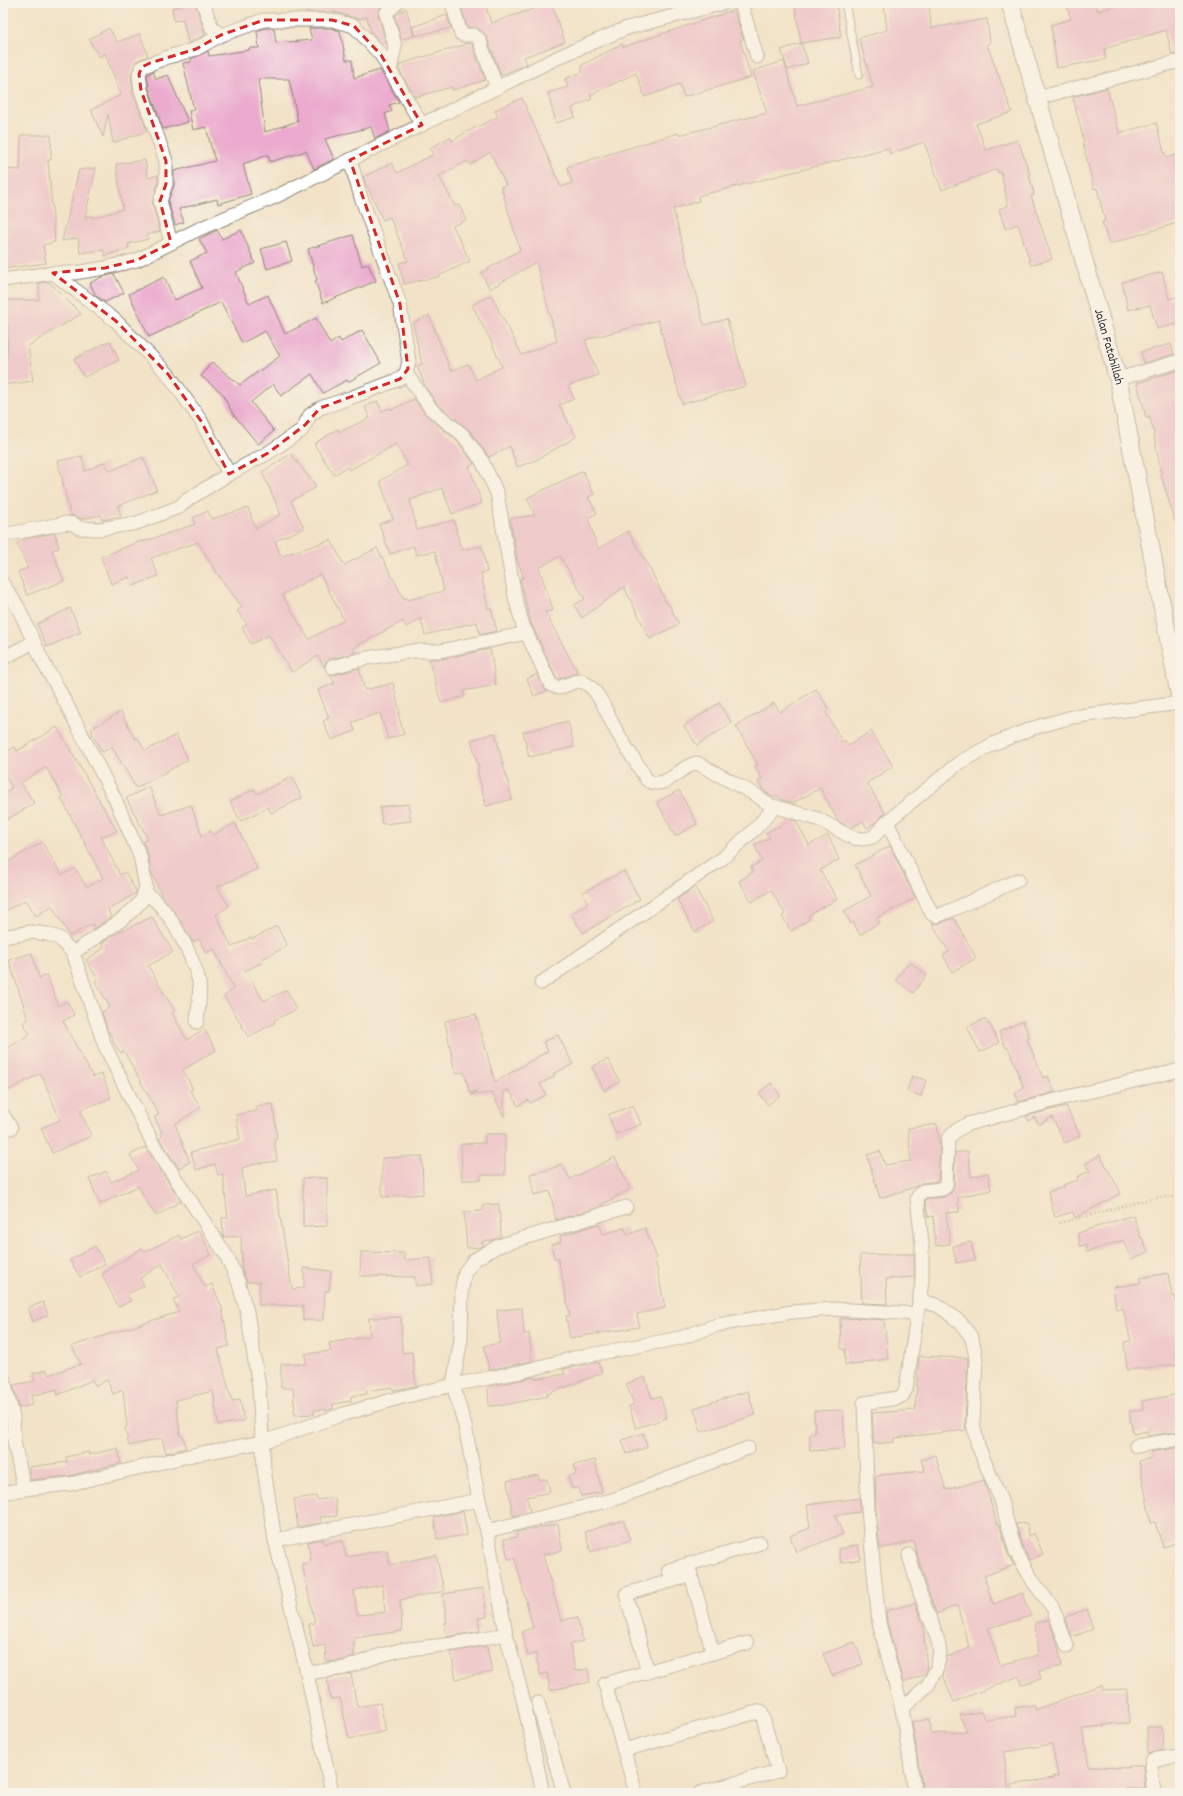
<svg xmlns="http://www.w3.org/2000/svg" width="1183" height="1796" font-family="Dekko,sans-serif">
  <rect width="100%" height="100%" fill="#f7f3e8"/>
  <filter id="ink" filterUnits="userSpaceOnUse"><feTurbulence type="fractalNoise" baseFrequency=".025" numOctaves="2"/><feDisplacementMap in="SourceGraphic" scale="8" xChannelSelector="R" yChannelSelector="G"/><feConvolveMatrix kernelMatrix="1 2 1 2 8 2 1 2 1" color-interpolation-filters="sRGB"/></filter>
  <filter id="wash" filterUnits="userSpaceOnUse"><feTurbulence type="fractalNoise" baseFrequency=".012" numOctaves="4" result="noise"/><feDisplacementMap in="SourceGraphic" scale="16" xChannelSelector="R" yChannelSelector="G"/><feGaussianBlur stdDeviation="0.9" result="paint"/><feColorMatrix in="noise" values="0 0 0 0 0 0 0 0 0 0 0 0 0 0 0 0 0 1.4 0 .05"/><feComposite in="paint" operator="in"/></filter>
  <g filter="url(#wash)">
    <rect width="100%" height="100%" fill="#f2e3c8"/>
    <g id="blocks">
      <g fill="#ebaace" fill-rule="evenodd">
        <polygon points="195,3 205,35 188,43 183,19 174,21 172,8"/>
        <polygon points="305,3 379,3 380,8 378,15 386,42 381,43 371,32 367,17 358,19 334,12 307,12"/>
        <polygon points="460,3 485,3 491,23 551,3 565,42 524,57 527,64 501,75 486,36 479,29 467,27"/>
        <polygon points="804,3 836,3 841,37 801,43 795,5"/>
        <polygon points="884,3 929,3 931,28 987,19 990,43 987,44 1012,112 976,124 986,150 1018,140 1028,169 1034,195 1031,196 1052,259 1031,265 1018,224 1005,229 999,209 1008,206 1001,172 998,173 997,169 942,190 924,142 890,154 888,148 698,196 699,201 673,209 704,325 727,319 746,386 682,404 658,320 585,340 598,375 568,386 574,399 559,405 576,437 536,460 517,467 510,446 489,457 469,430 437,404 426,388 417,366 422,364 413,323 429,315 451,371 468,364 476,380 502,367 491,341 472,305 491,295 522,355 557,341 536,262 490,289 481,273 520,250 501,187 506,185 490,152 470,165 467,161 439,176 455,206 459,205 466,220 453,226 470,261 437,277 404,284 399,263 408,261 390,217 383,220 363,177 392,163 397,173 434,154 430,148 450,137 452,141 468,131 498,117 495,110 522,98 561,187 572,183 567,167 678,133 679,135 767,113 753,71 784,61 797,106 873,87 859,38 887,30"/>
        <polygon points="1066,3 1095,3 1098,11 1125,3 1180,3 1180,53 1172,55 1166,30 1104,49 1106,59 1057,68 1051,25 1071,19"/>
        <polygon points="406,8 414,36 401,39 395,16"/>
        <polygon points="734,10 743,39 740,40 751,77 684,97 680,84 645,97 636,73 590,95 592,99 572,108 575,117 556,123 548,93 568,87 565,79 582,72 582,65 622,44 623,47"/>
        <polygon points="447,15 451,28 415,36 412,27"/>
        <polygon points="109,28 117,42 140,34 148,56 136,61 131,75 133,93 147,131 113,143 108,114 103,137 91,110 121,95 105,53 99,57 89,39"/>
        <path d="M265,28H274L276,43L312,40L309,28H331L340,31L346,60H352L354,78L380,70L399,102L389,105L392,111L385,114L390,131L375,139L371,127L325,139L334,159L314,169L306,151L270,162L268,155L243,164L251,194L218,204L217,199L179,209L184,222L175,225L168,201L174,186V171L215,161L206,127L193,130L189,111L194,110L183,63L191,62V59L208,51L209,56L249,50V48H259L257,31ZM258,79H289L298,121L265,132Z"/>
        <polygon points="464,43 472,44 485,80 453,90 452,87 415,97 399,69 400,64 464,45"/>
        <polygon points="801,43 808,63 788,70 781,50"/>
        <polygon points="153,71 156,79 168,75 188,122 163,129 149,88 147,75"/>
        <polygon points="1107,88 1119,133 1156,123 1166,158 1180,154 1180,222 1109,244 1102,222 1105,221 1097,188 1094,189 1083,143 1084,142 1073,97"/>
        <polygon points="21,135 51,135 51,160 48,160 55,242 43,245 46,263 3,269 3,169 20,170"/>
        <polygon points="145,160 148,178 158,175 158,183 152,203 160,231 147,235 148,239 128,244 129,248 105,256 104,250 80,253 78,238 62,241 79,170 96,168 85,217 93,216 93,218 123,209 116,164"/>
        <polygon points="217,230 222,239 241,230 255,263 236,272 248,302 251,303 268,295 285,334 316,318 330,344 339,338 341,342 362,330 381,363 348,382 347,380 323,393 312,374 281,396 273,384 251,402 274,431 258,444 233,414 224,397 225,397 219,390 218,390 201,376 212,362 240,385 280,356 265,331 242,343 221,302 149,337 129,294 164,277 175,300 202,288 190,261 207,253 199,239"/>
        <polygon points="353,235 362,266 368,264 376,281 323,303 315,281 317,280 308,249"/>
        <polygon points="286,242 292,261 267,269 261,249"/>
        <polygon points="1162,272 1169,299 1180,296 1180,323 1157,329 1150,305 1128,310 1122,282"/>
        <polygon points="114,274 124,293 105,302 96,296 90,283 102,277"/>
        <polygon points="49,282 81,314 28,346 33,381 3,385 3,358 7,358 8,326 3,326 3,300 39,300 39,283"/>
        <polygon points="110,341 119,360 84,377 74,359"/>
        <polygon points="1171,344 1174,354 1144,363 1141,352"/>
        <polygon points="1179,370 1180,526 1177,527 1162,478 1153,429 1149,416 1146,417 1137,383"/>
        <path d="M414,399L426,415L457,441L474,464L469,467L482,503L452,514L442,488L410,500L417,530L454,520L461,550L482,546L487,572L481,573L488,609L491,608L497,631L480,635L477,622L425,635L421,619L406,627L403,621L353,648L355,653L330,659L326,662L324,667L318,656L292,672L269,635L251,644L242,628L247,624L237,611L242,607L217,573L198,542L151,558L158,576L133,586L129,577L111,584L101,557L143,540V542L195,524L193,518L208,511L211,519L248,508L256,529L281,514L262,472L291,454L316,486L315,488L291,501L304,528L275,541L281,556L331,540L344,565L377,548L404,599L407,598L408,600L444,591L435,551L416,555L414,546L390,554L379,524L393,519L380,481L408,465L396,444L349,470L347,467L334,475L314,444L338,429L339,432L370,418L365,407L377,401L382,411L390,408L391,410ZM320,574L344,620L309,639L282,595Z"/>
        <polygon points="82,456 85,471 105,462 110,471 143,457 157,490 118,506 121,516 102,520 101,515 81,519 70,515 58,461"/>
        <polygon points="583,471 594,495 588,497 597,513 588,518 598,549 628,531 649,567 667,604 668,603 679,624 650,639 624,587 582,618 574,605 585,599 560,556 539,568 553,610 545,612 578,673 559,679 557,679 531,623 520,579 524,578 517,559 510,519 535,515 527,498"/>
        <polygon points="55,533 59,548 52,550 64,581 27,595 18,572 28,568 17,543 26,539"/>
        <polygon points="70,608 81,632 47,647 37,624"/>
        <polygon points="490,649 496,685 463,691 465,696 441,703 429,659 441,659"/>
        <polygon points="359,668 365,690 393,683 400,713 398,714 404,734 388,739 380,713 352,722 355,731 331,740 323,721 329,718 318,690 335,683 329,674 334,675"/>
        <polygon points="537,674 546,691 534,696 527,679"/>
        <polygon points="816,689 829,709 826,712 842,742 845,740 848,746 871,731 893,766 867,783 885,813 876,822 867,828 863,821 851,828 838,821 820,788 793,803 780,799 777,795 773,797 763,790 758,781 762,779 755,766 758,765 736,726 774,703 780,712"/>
        <polygon points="719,703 732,723 697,745 684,726"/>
        <polygon points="121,712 135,739 138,738 145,751 176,735 188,760 136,788 112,747 102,752 92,733 92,728"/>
        <polygon points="568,721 574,747 529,757 523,732"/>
        <polygon points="57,727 117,831 101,837 120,875 125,872 136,891 136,893 108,910 111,917 94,929 92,924 70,936 52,906 36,916 26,900 3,912 3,865 42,842 62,875 75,868 87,887 103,878 61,798 63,797 46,767 21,783 34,803 3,822 3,794 12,788 3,773 3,754 15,747 17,751"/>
        <polygon points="495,733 512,799 486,806 477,769 479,768 471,740"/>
        <polygon points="292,777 302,798 271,813 268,807 241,821 230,802 254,789 257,794"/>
        <polygon points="149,787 161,815 191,805 202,836 211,831 213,835 235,823 257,869 217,887 229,906 216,915 232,947 251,937 252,939 277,926 287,946 262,959 263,962 245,971 264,1001 287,990 296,1010 274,1020 275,1023 248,1037 240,1022 224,996 234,989 214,949 206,953 199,939 193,942 177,915 161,894 151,871 148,854 143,842 148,839 126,798"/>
        <polygon points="679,790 697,824 675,836 657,802"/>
        <polygon points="408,804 411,821 382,824 380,807"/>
        <polygon points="791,820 796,821 809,845 828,835 839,860 820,870 837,899 808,916 810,919 791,931 782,916 785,914 771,890 752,902 739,881 753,872 751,867 762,861 754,844 770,838 766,833"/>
        <polygon points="890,846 915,898 877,918 880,922 860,935 853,922 851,924 844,911 871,896 855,865"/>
        <polygon points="624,871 640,899 583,933 571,914 588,903 582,893"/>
        <polygon points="695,887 713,921 695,932 677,899"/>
        <polygon points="152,917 173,952 148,966 175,1011 172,1013 187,1040 204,1029 216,1050 183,1070 193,1089 190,1091 201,1107 175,1124 190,1162 179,1168 159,1139 162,1137 161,1133 162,1132 154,1117 159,1115 124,1051 121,1053 113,1042 113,1038 107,1029 102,1012 110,1007 95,981 98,979 86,960 104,948 102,943 119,932"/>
        <polygon points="954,918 976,958 952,972 943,955 949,952 932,923 940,923"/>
        <polygon points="32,953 39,978 47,975 58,1006 67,1001 74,1015 63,1021 93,1077 102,1074 111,1098 80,1110 91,1136 52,1153 41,1128 60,1120 41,1073 3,1093 3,1051 30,1034 23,1023 28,1019 9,960"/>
        <polygon points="909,962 927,975 913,993 896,980"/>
        <polygon points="476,1014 495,1082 548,1051 543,1042 558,1035 573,1064 553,1074 555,1076 540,1084 546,1095 530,1103 528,1100 518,1106 510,1091 504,1091 504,1117 492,1093 471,1095 479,1090 470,1093 464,1072 455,1073 445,1021"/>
        <polygon points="984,1019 989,1023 999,1043 980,1052 967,1027"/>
        <polygon points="1023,1021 1030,1038 1027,1039 1043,1078 1048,1076 1055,1092 1019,1102 1015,1093 1024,1088 1008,1047 1006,1048 999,1032"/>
        <polygon points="608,1059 620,1082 604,1090 592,1067"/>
        <polygon points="912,1076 926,1080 921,1096 907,1091"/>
        <polygon points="771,1083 780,1095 768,1105 759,1093"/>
        <polygon points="273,1104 277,1138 274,1138 277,1161 255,1164 242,1168 245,1196 276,1190 292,1289 304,1288 304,1268 331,1271 329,1291 325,1291 324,1320 303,1320 303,1306 259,1305 260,1282 247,1282 242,1270 241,1236 223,1237 223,1235 222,1218 228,1218 223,1174 218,1175 215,1164 196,1170 191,1152 240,1139 236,1115 257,1111 257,1106"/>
        <polygon points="633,1105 641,1124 616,1134 608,1115"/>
        <polygon points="1066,1106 1080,1136 1065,1143 1052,1117 1039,1125 1034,1117 1029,1121 1026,1116"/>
        <polygon points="937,1124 940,1150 938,1181 921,1183 915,1187 880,1198 867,1155 880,1151 885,1165 911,1161 908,1128"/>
        <polygon points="485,1134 505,1134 505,1175 481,1175 481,1180 462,1180 461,1144 485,1143"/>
        <polygon points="145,1147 181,1201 156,1216 138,1186 100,1204 89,1179 106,1171 111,1182 139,1170 130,1155"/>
        <polygon points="968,1151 971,1177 988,1173 991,1190 958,1197 959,1212 946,1213 950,1244 936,1246 933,1216 928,1217 925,1200 926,1199 944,1197 952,1192 954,1186 955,1153"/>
        <polygon points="1100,1155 1121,1193 1075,1218 1073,1212 1055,1217 1048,1192 1064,1187 1063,1185 1078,1180 1077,1177 1090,1171 1085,1164"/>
        <polygon points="422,1156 423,1194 382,1197 382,1158"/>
        <polygon points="615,1157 630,1189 594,1209 556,1220 550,1191 534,1195 530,1174 551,1169 561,1164 570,1179"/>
        <polygon points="303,1178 327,1178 327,1226 303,1227"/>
        <polygon points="499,1204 501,1237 492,1240 482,1241 483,1246 480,1247 467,1248 464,1212 483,1211 483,1205"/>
        <polygon points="1133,1215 1141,1238 1142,1238 1148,1252 1131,1259 1123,1240 1087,1252 1086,1245 1080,1246 1078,1233"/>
        <polygon points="599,1224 603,1234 625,1228 627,1235 645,1228 657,1258 655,1259 665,1308 637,1314 639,1327 570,1338 566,1316 570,1316 558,1258 555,1259 551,1245 561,1242 560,1236"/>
        <polygon points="195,1232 200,1232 211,1255 193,1264 205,1287 212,1284 222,1308 229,1346 218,1349 232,1401 240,1399 244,1421 218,1425 213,1391 176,1400 180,1436 183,1436 186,1448 166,1453 162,1438 129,1446 125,1428 127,1427 123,1390 113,1394 107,1380 96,1386 92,1380 58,1395 57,1389 31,1396 33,1405 19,1408 13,1385 35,1381 33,1373 47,1370 48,1375 81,1364 72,1346 179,1312 173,1299 179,1297 162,1264 140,1278 144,1286 127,1294 131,1301 118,1307 102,1274 142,1248 145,1252 179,1235 181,1239"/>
        <polygon points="971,1242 975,1260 956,1263 953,1246"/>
        <polygon points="95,1246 105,1264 80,1277 70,1260"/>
        <polygon points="361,1252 404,1253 404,1260 431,1258 433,1284 416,1286 415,1277 360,1276"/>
        <polygon points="891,1254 914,1254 914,1277 886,1279 887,1304 862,1303 860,1255"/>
        <polygon points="1168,1273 1172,1296 1175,1296 1180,1318 1180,1364 1127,1370 1124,1342 1131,1341 1123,1308 1116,1309 1113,1287 1141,1283 1139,1278"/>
        <polygon points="43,1302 48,1315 33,1321 28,1308"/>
        <polygon points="522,1308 524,1334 529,1333 532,1361 489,1370 484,1346 500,1343 497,1310"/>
        <polygon points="401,1317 402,1353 412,1352 416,1386 393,1390 392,1387 366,1391 367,1394 351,1396 351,1401 333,1404 333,1409 330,1410 314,1410 314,1414 295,1415 293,1388 281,1388 281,1364 306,1364 305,1354 331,1351 329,1343 370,1336 369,1318"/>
        <polygon points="858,1318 884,1320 888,1359 863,1362 863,1364 845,1365 845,1349 841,1349 840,1319"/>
        <polygon points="919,1356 968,1358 965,1423 966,1430 894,1438 894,1442 874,1444 872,1413 915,1410"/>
        <polygon points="598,1362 602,1373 547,1394 548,1396 505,1405 489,1406 488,1387 534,1377 534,1379 565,1374 563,1369"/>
        <polygon points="645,1377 652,1398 660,1396 667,1418 636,1428 629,1406 634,1404 626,1384"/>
        <polygon points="748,1391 755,1415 701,1432 694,1408"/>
        <polygon points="1180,1394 1180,1431 1148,1436 1147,1431 1133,1434 1129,1412 1143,1409 1142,1401"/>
        <polygon points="843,1410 845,1449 810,1451 810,1434 815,1433 814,1411"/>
        <polygon points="643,1433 647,1447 627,1454 622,1440"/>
        <polygon points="1180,1447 1180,1542 1163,1547 1155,1522 1151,1523 1139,1461 1152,1458 1151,1452"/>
        <polygon points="118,1448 121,1463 69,1476 30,1480 29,1467 67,1462 66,1457 89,1452 89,1455"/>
        <polygon points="935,1455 946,1490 984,1480 997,1524 999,1524 1008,1554 1014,1565 984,1576 993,1604 1023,1593 1031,1616 988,1628 1000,1665 1038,1655 1035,1623 1049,1620 1057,1642 1062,1666 1039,1671 1041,1679 1021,1684 1019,1676 954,1702 942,1675 947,1657 968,1649 967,1647 969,1647 957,1605 937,1614 928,1590 913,1541 880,1549 876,1509 875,1477 882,1475 925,1471 921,1460"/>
        <polygon points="595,1460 602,1492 581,1496 579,1487 572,1489 568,1476 576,1474 574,1465"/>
        <polygon points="538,1475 539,1480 547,1479 550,1492 527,1497 530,1512 513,1516 507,1481"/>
        <polygon points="316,1496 317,1500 335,1498 337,1516 320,1517 321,1523 298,1527 294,1499"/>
        <polygon points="860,1498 860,1512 835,1515 843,1534 796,1552 790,1536 810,1528 807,1505"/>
        <polygon points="463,1511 467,1535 437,1539 434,1517"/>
        <polygon points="623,1520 630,1540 591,1552 585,1532"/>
        <polygon points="1027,1523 1028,1536 1034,1533 1043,1554 1030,1560 1023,1549 1016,1524"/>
        <polygon points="558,1524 562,1550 543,1555 561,1621 577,1617 583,1641 570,1644 575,1671 588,1669 590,1682 550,1690 547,1673 540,1675 536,1653 528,1656 522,1631 533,1628 515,1558 508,1559 504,1539 517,1537 516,1532"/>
        <path d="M323,1539L324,1544L343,1541L346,1557L387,1550L390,1565L436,1555L444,1591L400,1600L402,1631L354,1638V1656L343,1660L326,1662L325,1645L313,1647L309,1624L315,1623L302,1564L311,1562L308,1542ZM383,1585L385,1612L357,1615L354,1590Z"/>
        <polygon points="858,1545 861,1559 841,1563 838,1549"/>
        <polygon points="483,1588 487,1617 478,1618 480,1631 446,1637 444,1623 447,1623 443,1594"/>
        <polygon points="915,1603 923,1624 927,1671 925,1674 903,1683 887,1622 886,1611"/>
        <polygon points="1087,1609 1093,1629 1072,1637 1065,1617"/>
        <polygon points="855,1642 863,1664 832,1676 823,1654"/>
        <polygon points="481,1647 487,1647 492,1672 456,1679 451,1652"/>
        <polygon points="351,1674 357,1707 380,1703 386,1731 349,1739 340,1698 330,1699 327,1678"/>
        <polygon points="1101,1685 1102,1690 1128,1689 1129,1723 1104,1724 1104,1726 1082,1728 1089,1767 1128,1768 1128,1766 1143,1766 1145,1789 1122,1789 1121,1793 1012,1793 1011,1785 1053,1778 1053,1776 1058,1776 1052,1744 1004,1752 1009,1793 923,1793 912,1722 930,1719 931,1734 967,1732 960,1715 982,1712 986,1720 1016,1716 1015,1708 1035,1705 1035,1710"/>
        <polygon points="1147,1727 1162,1727 1163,1750 1148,1754"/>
      </g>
    </g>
  </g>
  <g filter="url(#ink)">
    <use href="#blocks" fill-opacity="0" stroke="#8e877a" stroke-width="1"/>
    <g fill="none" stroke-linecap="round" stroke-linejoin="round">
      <g stroke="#8e877a" stroke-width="9">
        <polyline id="service" points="845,3 859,75"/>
      </g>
      <g stroke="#8e877a" stroke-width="15">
        <g id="minor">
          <polyline points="203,3 212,28 221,35 264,20 332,20 354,26 381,55 422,125"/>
          <polyline points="452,3 461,34 464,35 474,35 479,39 497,88"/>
          <polyline points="741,3 757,57"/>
          <polyline points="390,71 395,46 386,13 397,3"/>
          <polyline points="1037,98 1180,61"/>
          <polyline points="350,160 361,197 400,304 409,362 406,373"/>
          <polyline points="171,243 160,201 166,184 166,161 141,90 139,74 142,67 168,57 196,49 221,35"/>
          <polyline points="53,273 116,321 168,374 201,421 229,474"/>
          <polyline points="3,280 53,273 74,273 105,268 137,260 199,229 277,196 563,55 627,28 724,3"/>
          <polyline points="1118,379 1180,361"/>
          <path d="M3,535L66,523L74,524L79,528L99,529L137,523L179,507L187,500L229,474L268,453L302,430L310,415L320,408L350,398L400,379L406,373L431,409L463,435L482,461L497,493L515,597L523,626L551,685L559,688C566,686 576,679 583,682C599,688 608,717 616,730C625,747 637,763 647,780C666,792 680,765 697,763L756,795L770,805L818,819L853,838L864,839L873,837L887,822L960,762L993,744L1033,728L1072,717L1180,703"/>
          <polyline points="3,584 18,607 44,664 58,688 115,799 140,856 146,887 142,900 135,908 120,921 73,953"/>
          <polyline points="3,658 34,642"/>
          <polyline points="332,667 367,658 413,651 440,651 527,633"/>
          <polyline points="887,822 932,914 937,916 947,912 1018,880"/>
          <path d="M144,893C167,902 194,958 199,982C201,994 198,1009 197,1022"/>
          <polyline points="3,937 31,932 47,934 59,938 73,953 105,1046 153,1144 226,1255 238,1281 247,1312 259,1387 264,1469 275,1540 307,1673 332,1793"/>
          <polyline points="541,983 723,858 754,830 775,807"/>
          <polyline points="3,1115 11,1128"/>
          <polyline points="919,1300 939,1306 960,1322 972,1338 976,1358 973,1423 978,1446 1000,1498 1016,1552 1034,1583 1053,1608 1067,1646"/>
          <polyline points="3,1377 13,1417 14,1441 24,1489"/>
          <polyline points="1136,1446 1180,1439"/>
          <polyline points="3,1493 24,1489 70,1484 197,1454 263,1442 344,1414 399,1398 453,1385 520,1372 574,1358 680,1338 717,1325 792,1312 833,1309 917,1314"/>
          <polyline points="487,1531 615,1499 748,1448"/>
          <polyline points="275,1540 479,1500"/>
          <polyline points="689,1568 713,1653"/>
          <polyline points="672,1581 669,1570 760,1543"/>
          <polyline points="648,1672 626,1594 691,1575"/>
          <polyline points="307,1673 345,1668 378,1656 400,1650 453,1644 506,1634"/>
          <polyline points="538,1703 564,1793"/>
          <polyline points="902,1709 928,1685 937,1668 940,1652 937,1637 920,1593 909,1555"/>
          <polyline points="624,1750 761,1711 778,1771 700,1793"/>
          <polyline points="543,1793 523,1699 506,1634 487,1531 479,1500 465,1426 453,1385 461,1339 462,1287 465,1272 474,1260 498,1246 626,1207"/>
          <polyline points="636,1793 605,1684 747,1643"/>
          <polyline points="915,1793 902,1709 879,1623 868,1510 864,1403 897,1398 902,1396 906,1389 922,1282 922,1243 917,1198 922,1191 943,1189 946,1186 948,1139 957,1130 968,1124 1063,1098 1180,1070"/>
          <polyline points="1154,1793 1151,1767 1152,1761 1157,1759 1180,1756"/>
        </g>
      </g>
      <g stroke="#8e877a" stroke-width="19">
        <polyline id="tertiary" points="1010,3 1118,379 1180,698"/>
      </g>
      <polyline stroke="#8e877a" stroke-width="2.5" stroke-dasharray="1 3" stroke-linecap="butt" points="1060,1223 1158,1197 1180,1197"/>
      <use href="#service" stroke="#fff" stroke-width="7"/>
      <use href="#minor" stroke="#fff" stroke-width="13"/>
      <use href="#tertiary" stroke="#fff" stroke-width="17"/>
    </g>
  </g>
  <path d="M0 0H1183V1796H0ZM264,20H332L354,26L381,55L422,125L350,160L400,304L408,369L400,379L320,408L305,425L268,453L229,474L201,421L168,374L116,321L53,273L105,268L137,260L171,243L160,201L166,184V161L141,90L139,74L142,67L150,63L196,49L221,35Z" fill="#f2e3c8" fill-opacity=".55" fill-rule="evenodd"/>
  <path fill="none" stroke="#d62828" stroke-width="3" stroke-dasharray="8 5" stroke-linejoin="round" d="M264,20H332L354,26L381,55L422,125L350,160L400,304L408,369L400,379L320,408L305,425L268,453L229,474L201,421L168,374L116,321L53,273L105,268L137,260L171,243L160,201L166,184V161L141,90L139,74L142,67L150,63L196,49L221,35Z"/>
  <g text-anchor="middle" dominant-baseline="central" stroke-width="3" stroke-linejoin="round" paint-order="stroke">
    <g font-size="13" fill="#2b2b2b" stroke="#f7f3e8">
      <text transform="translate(1108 347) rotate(74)">Jalan Fatahillah</text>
    </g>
  </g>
  <rect width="1183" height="1796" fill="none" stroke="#f7f3e8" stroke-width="16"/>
</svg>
